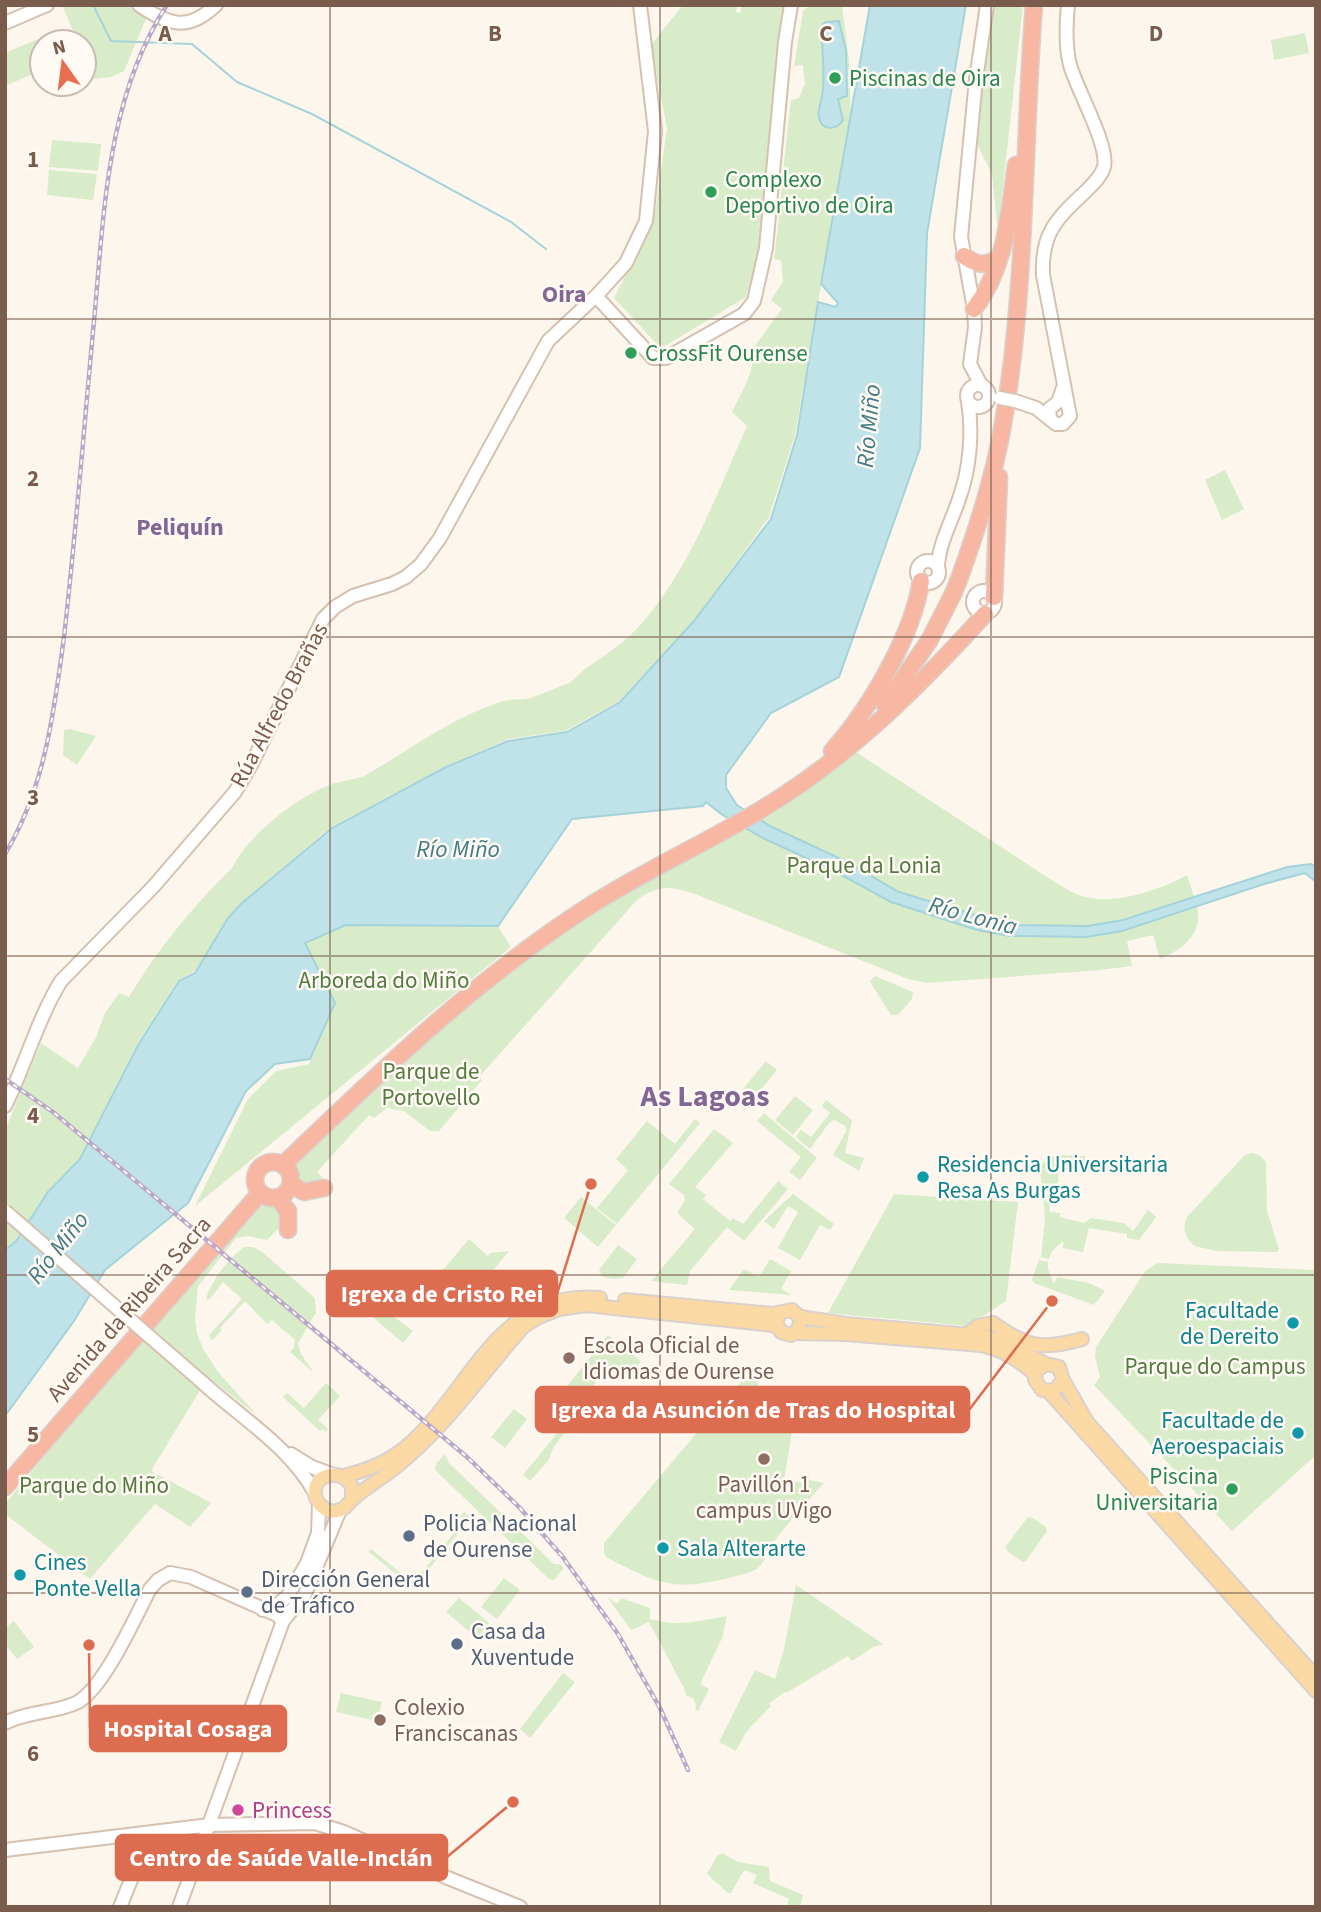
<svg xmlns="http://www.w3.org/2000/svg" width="1321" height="1912" font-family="'Source Sans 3',sans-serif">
  <rect width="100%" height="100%" fill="#fdf6ec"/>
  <g fill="#d8ecc9">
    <polygon points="62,5 139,5 149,12 124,71 111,77 85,80 89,73 84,56 84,42 78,42"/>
    <polygon points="683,5 737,5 736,12 740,13 742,5 784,5 760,247 746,297 665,346 656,343 614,298 654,219 667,128 651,45"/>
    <path d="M810,5H842L849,61L851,115L846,154L837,194L795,435L769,517L694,621L619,701L565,731L508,739L488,748L446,766L331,827L241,903L228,917L195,971L178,980L137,1044L79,1160L48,1192L14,1241L5,1248V1130L41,1043L78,1068L96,1037L105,1013L119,993L129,997C158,949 192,907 232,868C249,834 297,797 332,784C344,780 357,780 368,774C412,748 454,716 504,701C512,699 521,700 530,698C535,697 563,685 569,683C575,680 579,673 585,669C605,655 627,641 643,622C691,566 717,493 747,426L732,412C739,396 758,368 751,351L782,309L771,300L783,282L781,260L774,259C781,206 784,153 791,100L799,98L805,84L803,65L794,66L803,11Z"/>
    <polygon points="987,5 1023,5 998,232 992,174 977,144"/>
    <polygon points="1305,33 1309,53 1274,60 1271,40"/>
    <polygon points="43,37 46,42 42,42 42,70 5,86 5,53"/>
    <polygon points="52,140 101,144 98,171 49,167"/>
    <polygon points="49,170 97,174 93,200 47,195"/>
    <polygon points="1225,470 1244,509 1222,520 1205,480"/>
    <polygon points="70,729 96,736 77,765 63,755 64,730"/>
    <path d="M856,752L1053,881C1062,886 1072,893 1082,896C1113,906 1160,890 1187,875C1190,887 1197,901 1198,913C1201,936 1178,952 1160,959L1153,935L1127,941L1132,966L1100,970L927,983L908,979L695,894C670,886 659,884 637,900L479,1077L482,1080L439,1131H430L404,1111L387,1108L374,1118L369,1115L317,1172L323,1178L307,1187L294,1177L296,1163L302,1158C389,1073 477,986 580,921C671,863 774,824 856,752Z"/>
    <polygon points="346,925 498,926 511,947 195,1206 248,1099 276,1071 309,1064 335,1003 304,943"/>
    <polygon points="875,976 913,992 912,999 898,1015 891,1015 872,985 870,981"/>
    <polygon points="766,1061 777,1070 745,1110 734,1100"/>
    <polygon points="795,1096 813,1110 793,1135 775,1120"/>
    <polygon points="826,1100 852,1120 845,1153 864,1158 859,1171 833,1155 847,1130 844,1125 834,1120 829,1123 810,1149 796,1137 801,1130 811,1137 830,1113 822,1106"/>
    <polygon points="764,1113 817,1158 800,1180 789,1172 801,1157 757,1121"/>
    <polygon points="695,1119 700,1123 617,1224 597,1208 628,1170 616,1159 647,1121 675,1144"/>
    <polygon points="714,1129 733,1143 695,1187 706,1195 703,1199 730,1221 733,1218 743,1224 778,1181 788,1189 744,1241 727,1227 690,1271 687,1285 651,1281 695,1229 677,1213 685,1200 684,1195 669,1184"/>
    <path d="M1252,1153L1259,1155L1266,1162L1267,1211L1279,1249L1277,1252L1217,1251L1194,1246C1185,1237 1182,1228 1187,1217L1245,1155Z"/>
    <polygon points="1057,1155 1085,1156 1086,1163 1059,1163 1058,1190 1043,1190 1039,1167 1046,1160"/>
    <polygon points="793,1194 834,1224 830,1230 820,1225 800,1260 778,1248 798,1212 788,1206 774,1229 764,1221"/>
    <polygon points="894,1194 1018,1202 1006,1301 968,1326 828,1313"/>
    <polygon points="1043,1194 1050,1194 1050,1212 1060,1213 1060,1217 1084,1223 1091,1218 1124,1223 1133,1231 1148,1210 1156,1217 1139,1240 1127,1238 1127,1234 1089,1228 1083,1252 1062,1248 1064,1243 1062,1242 1052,1251 1049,1259 1041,1257 1045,1219"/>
    <polygon points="581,1197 616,1225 598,1247 564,1218"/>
    <polygon points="277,1203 282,1209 281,1226 267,1240 247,1236 236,1238 198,1286 195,1318 197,1333 203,1349 218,1372 257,1415 208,1377 151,1471 211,1503 190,1527 155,1504 90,1579 5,1514 5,1504 63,1433 252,1211 266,1204"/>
    <polygon points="469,1239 488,1256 490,1253 509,1251 462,1309 432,1283"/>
    <polygon points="618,1245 637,1259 623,1278 615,1279 603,1277 599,1270"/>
    <path d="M244,1247H253L261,1251L315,1298L316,1312L298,1344L301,1354L314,1373L290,1352L294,1347L295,1340L272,1320L267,1324L245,1301L220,1328L222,1330L212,1341L209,1335L242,1299L223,1282L210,1299H206C211,1281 229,1258 244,1247Z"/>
    <polygon points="770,1259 791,1271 781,1289 792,1295 729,1290 744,1269 759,1277"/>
    <polygon points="1039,1260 1048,1262 1048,1269 1053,1282 1055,1283 1057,1277 1089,1283 1105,1291 1094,1305 1034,1283 1032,1280"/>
    <polygon points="1158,1263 1316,1270 1316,1455 1232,1531 1094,1385 1100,1377 1095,1356 1096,1347 1146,1270"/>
    <polygon points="374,1302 413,1331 403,1343 367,1312"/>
    <polygon points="608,1335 641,1361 627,1379 610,1365 583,1398 568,1385"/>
    <path d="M749,1374L760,1387L807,1393L802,1431H792L784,1480L804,1483L806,1475H809V1480L824,1483C809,1500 793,1517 779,1535C771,1545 767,1559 759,1567C751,1574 738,1575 729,1578C671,1592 658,1583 607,1558L604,1554V1543L726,1398Z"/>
    <polygon points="326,1383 340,1396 318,1420 328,1429 326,1432 322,1429 320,1431 283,1397 287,1393 304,1408"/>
    <polygon points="514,1409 527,1419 505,1448 491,1437"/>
    <polygon points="564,1425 568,1429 554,1446 548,1461 530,1481 523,1475"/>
    <polygon points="445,1454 449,1463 554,1564 560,1564 564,1568 554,1580 549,1579 435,1470 436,1464"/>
    <polygon points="464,1512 471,1518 413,1588 369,1552 371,1549 413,1583 464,1521 459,1517"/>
    <polygon points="1031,1517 1046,1527 1047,1531 1026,1561 1023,1562 1007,1551 1006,1546 1027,1518"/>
    <polygon points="504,1578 520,1590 497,1619 481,1607"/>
    <polygon points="796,1585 883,1644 873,1647 852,1661 848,1656 786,1693 785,1692 769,1703 771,1706 746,1732 736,1751 719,1742 755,1670 775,1679 784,1649"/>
    <polygon points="459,1598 489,1623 477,1638 446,1612"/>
    <path d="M608,1598L618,1604L621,1598L650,1608V1619C676,1627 701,1621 727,1616L722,1638L700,1684L709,1689L698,1711L695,1710L696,1706L694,1699L686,1695L685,1690L649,1622L631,1630Z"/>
    <polygon points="14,1621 34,1647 17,1659 5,1644 5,1628"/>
    <polygon points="563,1673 575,1682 530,1738 520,1729"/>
    <polygon points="341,1693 382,1702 377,1721 336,1712"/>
    <polygon points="722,1853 738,1862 769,1867 770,1881 803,1895 800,1907 786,1907 789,1899 753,1883 757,1875 744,1870 731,1893 728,1893 707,1874 717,1856"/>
  </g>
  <g fill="#bfe3e8" stroke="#a5d3da" stroke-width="2">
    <polygon points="870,5 966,5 927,233 920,448 839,677 771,713 726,775 726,788 737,805 770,826 843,860 899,892 988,919 1018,925 1088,926 1123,920 1287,867 1311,864 1316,867 1316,882 1305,873 1264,884 1122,931 1086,937 1010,936 977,930 891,902 836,872 763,838 721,814 706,802 703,806 572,819 498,926 346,925 305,943 335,1003 310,1059 275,1064 246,1091 188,1203 105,1270 74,1321 5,1416 5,1250 16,1241 48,1192 80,1159 138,1045 179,981 195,973 228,918 242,903 332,828 446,767 508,741 567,732 620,702 694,621 771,519 797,435 818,302 836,307 838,303 821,284"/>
    <path d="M839,21L846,51L847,96L838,99L843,120C837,130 822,131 819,118C817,111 821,103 822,96C826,73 821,49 822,25L826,22Z"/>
  </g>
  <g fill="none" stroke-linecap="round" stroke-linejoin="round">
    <polyline stroke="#a5d3da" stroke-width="2" points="93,5 111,41 192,44 237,82 312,114 511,222 546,249"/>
    <g stroke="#d6c0b0" stroke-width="16">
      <g id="secondary">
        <path d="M139,5C169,25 188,32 216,5"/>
        <polyline points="5,23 47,5"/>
        <polyline points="596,296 653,358 666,358 744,314 754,301 766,248 785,42 791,5"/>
        <circle cx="978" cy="396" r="11"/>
        <polyline points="981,385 970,364 975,327 974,309 961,237 976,79 987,5"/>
        <path d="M1015,401L1036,408L1056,424H1063L1070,416L1043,275C1041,234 1056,219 1085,192C1092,185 1101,177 1104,167C1109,145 1077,90 1070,65C1065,45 1066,25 1068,5"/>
        <polyline points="1050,419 1049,409 1058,402 1063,388"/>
        <circle cx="928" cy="572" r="11"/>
        <path d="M938,566C939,543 952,521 959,499C970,469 973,432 968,401"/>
        <circle cx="984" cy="602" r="11"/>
        <path d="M5,1106C25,1066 38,1018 61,981L153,887L235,792L251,765L323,619L335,607L353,596L392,584L406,577L421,564L440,538L548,341L598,294L626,263L646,221L655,131L640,5"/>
        <path d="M202,1382C240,1417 290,1447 315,1493"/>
        <polyline points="291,1454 312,1467 331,1474"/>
        <polyline points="263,1610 278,1604 287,1597 307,1563 318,1533 319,1504"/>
        <path d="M5,1723C28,1711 57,1713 78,1702C105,1686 135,1617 150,1589L158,1580L170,1573L191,1577L277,1615L283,1621"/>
        <polyline points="5,1850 210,1825 315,1823 344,1832 448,1878 520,1907"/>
        <polyline points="120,1907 146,1843 156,1832"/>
        <polyline points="179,1907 283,1621 305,1594 340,1510"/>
      </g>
    </g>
    <g stroke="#dad1cd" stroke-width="16">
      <g id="primary">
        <polyline points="625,1300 772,1314 792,1310 801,1318 798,1330 791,1335 781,1332 776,1323 780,1313"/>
        <polyline points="800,1317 846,1324 982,1336 1001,1340 1046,1364 1059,1367 1063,1380 1054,1391 1042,1390 1035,1380 1036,1371 1046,1364"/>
        <path d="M796,1333L845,1334L981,1345C1003,1350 1019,1359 1035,1375"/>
        <path d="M967,1334L978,1326L993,1323C1028,1348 1042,1350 1082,1339"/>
        <polyline points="1063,1380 1087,1422 1316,1677"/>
        <polyline points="1049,1392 1316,1691"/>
        <path d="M343,1476C366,1471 388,1462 406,1447C472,1391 496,1290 600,1298"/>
        <path d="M352,1500V1487C343,1466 308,1474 316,1498C319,1507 328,1513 337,1511C345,1510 348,1503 354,1498C367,1486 383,1478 397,1466C445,1428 483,1372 524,1326L539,1317L559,1309L586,1305L773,1325L777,1327"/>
      </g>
    </g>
    <g stroke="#dad1cd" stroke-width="19">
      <g id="highway">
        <path d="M964,256C977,265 984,267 999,258"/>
        <path d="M974,309C1006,267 1009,215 1016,165"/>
        <path d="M958,582C977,530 994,478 1003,424C1027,286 1023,145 1034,5"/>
        <polyline points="994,597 999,477"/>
        <polyline points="885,705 929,641 953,594"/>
        <path d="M832,751C869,710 913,635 921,581"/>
        <circle cx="273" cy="1180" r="18"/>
        <path d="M284,1164C380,1072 478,977 591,905C646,870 706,843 762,809C847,758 919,687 985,614"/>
        <polyline points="291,1184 304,1192 324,1188"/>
        <polyline points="278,1198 288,1211 288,1230"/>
        <polyline points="5,1487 260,1193"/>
      </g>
    </g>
    <use href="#secondary" stroke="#fff" stroke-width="12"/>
    <use href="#primary" stroke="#fbd9a5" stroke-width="12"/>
    <use href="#highway" stroke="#f7b7a3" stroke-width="16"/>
    <g stroke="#b9a8c9" stroke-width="4.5">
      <g id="rail">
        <path d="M5,854C45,788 54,712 64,637C76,532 84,427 94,321C104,215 106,98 167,5"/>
        <polyline points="5,1079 53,1112 467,1457 519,1507 562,1556 618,1634 660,1708 688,1770"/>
      </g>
    </g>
    <use href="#rail" stroke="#fffaf3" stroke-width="2" stroke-dasharray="5" stroke-linecap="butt"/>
    <g stroke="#d6c0b0" stroke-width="16" stroke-linecap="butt">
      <g id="secondary-bridge">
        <polyline points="1000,398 1015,401"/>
        <polyline points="5,1211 202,1382"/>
      </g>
    </g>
    <g stroke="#dad1cd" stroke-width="19" stroke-linecap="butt">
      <polyline id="highway-bridge" points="953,594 958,582"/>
    </g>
    <use href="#secondary-bridge" stroke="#fff" stroke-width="12"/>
    <use href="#highway-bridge" stroke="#f7b7a3" stroke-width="16"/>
  </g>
  <path fill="none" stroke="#7a5c4d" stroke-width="2" stroke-opacity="0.55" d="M330,5V1907M660,5V1907M991,5V1907M5,319H1316M5,637H1316M5,956H1316M5,1275H1316M5,1593H1316"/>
  <g fill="#2e9e5b" stroke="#fffaf3" stroke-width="2.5">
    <circle cx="835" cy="78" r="7"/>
    <circle cx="711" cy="192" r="7"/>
    <circle cx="631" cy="353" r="7"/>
    <circle cx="1232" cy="1489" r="7"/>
  </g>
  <g fill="#0f9aa8" stroke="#fffaf3" stroke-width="2.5">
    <circle cx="923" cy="1177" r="7"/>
    <circle cx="1293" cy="1323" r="7"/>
    <circle cx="1298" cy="1433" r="7"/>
    <circle cx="663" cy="1548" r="7"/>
    <circle cx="20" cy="1575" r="7"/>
  </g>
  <g fill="#8d6e63" stroke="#fffaf3" stroke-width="2.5">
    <circle cx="569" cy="1358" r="7"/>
    <circle cx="764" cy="1459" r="7"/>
    <circle cx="380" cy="1720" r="7"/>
  </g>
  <g fill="#5c6f8a" stroke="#fffaf3" stroke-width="2.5">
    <circle cx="409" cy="1536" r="7"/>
    <circle cx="247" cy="1592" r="7"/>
    <circle cx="457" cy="1644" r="7"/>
  </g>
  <circle fill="#d1479c" stroke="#fffaf3" stroke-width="2.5" cx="238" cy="1810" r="7"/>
  <g text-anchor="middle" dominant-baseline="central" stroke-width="5" stroke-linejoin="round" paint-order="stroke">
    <g font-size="23" fill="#27864d" stroke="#fffaf3" text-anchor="start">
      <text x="849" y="78">Piscinas de Oira</text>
      <text x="725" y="179">Complexo<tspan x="725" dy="26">Deportivo de Oira</tspan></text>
      <text x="645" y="353">CrossFit Ourense</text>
      <text x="1218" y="1476" text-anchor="end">Piscina<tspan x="1218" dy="26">Universitaria</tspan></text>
    </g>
    <g font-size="23" fill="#7a5c4d" stroke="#fffaf3">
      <text transform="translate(279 705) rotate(-62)">Rúa Alfredo Brañas</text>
      <text transform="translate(129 1309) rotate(-49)">Avenida da Ribeira Sacra</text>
    </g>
    <g font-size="23" fill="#537a41" stroke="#fffaf3">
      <text x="864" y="865">Parque da Lonia</text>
      <text x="384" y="980">Arboreda do Miño</text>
      <text x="431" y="1071">Parque de<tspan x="431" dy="26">Portovello</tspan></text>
      <text x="1215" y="1366">Parque do Campus</text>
      <text x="94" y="1485">Parque do Miño</text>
    </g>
    <g font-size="23" fill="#0d838f" stroke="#fffaf3" text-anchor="start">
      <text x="937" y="1164">Residencia Universitaria<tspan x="937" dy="26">Resa As Burgas</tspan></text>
      <text x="1279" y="1310" text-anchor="end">Facultade<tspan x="1279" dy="26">de Dereito</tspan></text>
      <text x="1284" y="1420" text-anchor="end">Facultade de<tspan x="1284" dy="26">Aeroespaciais</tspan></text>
      <text x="677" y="1548">Sala Alterarte</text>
      <text x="34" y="1562">Cines<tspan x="34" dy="26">Ponte Vella</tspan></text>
    </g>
    <g font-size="23" fill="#785e54" stroke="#fffaf3" text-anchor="start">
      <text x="583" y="1345">Escola Oficial de<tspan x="583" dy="26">Idiomas de Ourense</tspan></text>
      <text x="764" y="1484" text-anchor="middle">Pavillón 1<tspan x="764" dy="26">campus UVigo</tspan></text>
      <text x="394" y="1707">Colexio<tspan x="394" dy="26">Franciscanas</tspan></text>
    </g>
    <g font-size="23" fill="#4e5e75" stroke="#fffaf3" text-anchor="start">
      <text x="423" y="1523">Policia Nacional<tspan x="423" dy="26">de Ourense</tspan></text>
      <text x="261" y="1579">Dirección General<tspan x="261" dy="26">de Tráfico</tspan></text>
      <text x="471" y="1631">Casa da<tspan x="471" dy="26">Xuventude</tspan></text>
    </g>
    <g font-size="23" fill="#b23c85" stroke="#fffaf3" text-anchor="start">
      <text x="252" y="1810">Princess</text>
    </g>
    <g font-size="24" font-weight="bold" fill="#846695" stroke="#fffaf3">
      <text x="564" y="294">Oira</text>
      <text x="180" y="527">Peliquín</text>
    </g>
    <g font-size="24" font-style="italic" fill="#437c86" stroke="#fffaf3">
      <text transform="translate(869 426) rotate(-85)">Río Miño</text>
      <text x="458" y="849">Río Miño</text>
      <text transform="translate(973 916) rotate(15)">Río Lonia</text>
      <text transform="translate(58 1248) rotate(-52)">Río Miño</text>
    </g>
    <g font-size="30" font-weight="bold" fill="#846695" stroke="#fffaf3">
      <text x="705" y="1096">As Lagoas</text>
    </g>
  </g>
  <g font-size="23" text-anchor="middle" font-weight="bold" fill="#7a5c4d" stroke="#fffaf3" stroke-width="5" stroke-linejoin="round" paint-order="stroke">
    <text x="165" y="41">A</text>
    <text x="495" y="41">B</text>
    <text x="826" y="41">C</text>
    <text x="1156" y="41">D</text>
    <text x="33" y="167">1</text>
    <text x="33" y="486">2</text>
    <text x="33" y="805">3</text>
    <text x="33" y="1123">4</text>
    <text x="33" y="1442">5</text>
    <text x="33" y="1761">6</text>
  </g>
  <path fill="none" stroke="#dc6d51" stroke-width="2.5" d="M591 1184L557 1294M1052 1301L969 1410M89 1645L90 1728M513 1802L447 1857"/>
  <g fill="#dc6d51" stroke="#fffaf3" stroke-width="2.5">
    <circle cx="591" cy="1184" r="7"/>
    <circle cx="1052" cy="1301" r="7"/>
    <circle cx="89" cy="1645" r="7"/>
    <circle cx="513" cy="1802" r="7"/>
  </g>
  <g fill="#dc6d51" stroke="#dc6d51" stroke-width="2.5">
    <rect x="327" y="1271" width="230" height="45" rx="7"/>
    <rect x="536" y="1387" width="433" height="45" rx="7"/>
    <rect x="90" y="1706" width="196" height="45" rx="7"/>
    <rect x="116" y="1835" width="331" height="45" rx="7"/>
  </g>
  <g font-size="24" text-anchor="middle" font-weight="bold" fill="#fff">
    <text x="442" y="1302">Igrexa de Cristo Rei</text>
    <text x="753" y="1418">Igrexa da Asunción de Tras do Hospital</text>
    <text x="188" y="1737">Hospital Cosaga</text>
    <text x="281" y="1866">Centro de Saúde Valle-Inclán</text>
  </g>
  <rect width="1321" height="1912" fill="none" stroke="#7a5c4d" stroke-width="14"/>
  <g transform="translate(63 63) rotate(346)"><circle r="33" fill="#fffaf3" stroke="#cabbb1" stroke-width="2"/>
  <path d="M0-5L12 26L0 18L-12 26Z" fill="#e76f51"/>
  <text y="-10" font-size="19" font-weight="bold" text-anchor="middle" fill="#7a5c4d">N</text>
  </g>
</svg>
